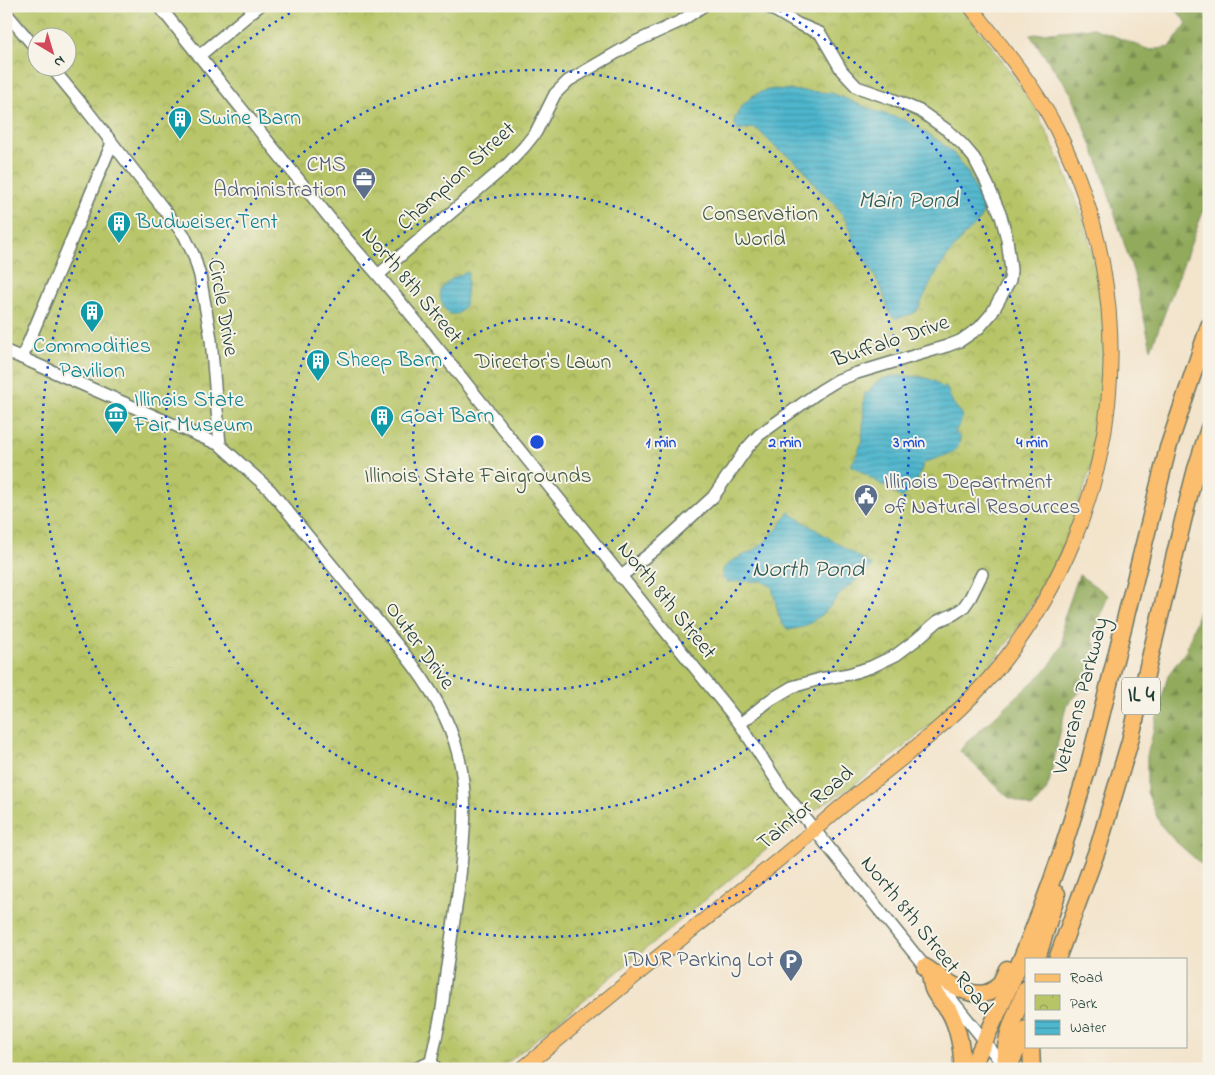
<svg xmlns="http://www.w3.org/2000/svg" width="1215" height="1075" font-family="'Indie Flower',sans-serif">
  <defs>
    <pattern id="forest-firs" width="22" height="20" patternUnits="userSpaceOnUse" patternTransform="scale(1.25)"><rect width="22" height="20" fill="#91aa5c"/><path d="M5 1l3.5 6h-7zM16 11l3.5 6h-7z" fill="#768c4d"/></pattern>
    <pattern id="park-crowns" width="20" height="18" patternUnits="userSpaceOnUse" patternTransform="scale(1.25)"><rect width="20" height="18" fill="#b7c567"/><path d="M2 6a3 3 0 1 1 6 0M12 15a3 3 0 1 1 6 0" fill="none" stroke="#94a156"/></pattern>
    <pattern id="water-rules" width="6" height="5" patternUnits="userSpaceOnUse" patternTransform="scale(1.25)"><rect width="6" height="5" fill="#4eb6cd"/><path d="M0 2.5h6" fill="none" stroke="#4095a7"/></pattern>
  </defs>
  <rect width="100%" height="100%" fill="#f7f3e8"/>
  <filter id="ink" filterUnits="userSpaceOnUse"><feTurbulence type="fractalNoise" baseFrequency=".02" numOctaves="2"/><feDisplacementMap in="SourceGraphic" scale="10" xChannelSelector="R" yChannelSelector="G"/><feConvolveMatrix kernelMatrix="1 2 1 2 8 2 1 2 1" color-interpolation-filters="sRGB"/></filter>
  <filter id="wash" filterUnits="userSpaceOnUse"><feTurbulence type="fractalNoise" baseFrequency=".0096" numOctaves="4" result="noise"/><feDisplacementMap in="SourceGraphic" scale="20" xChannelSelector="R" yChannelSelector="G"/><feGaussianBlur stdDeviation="1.12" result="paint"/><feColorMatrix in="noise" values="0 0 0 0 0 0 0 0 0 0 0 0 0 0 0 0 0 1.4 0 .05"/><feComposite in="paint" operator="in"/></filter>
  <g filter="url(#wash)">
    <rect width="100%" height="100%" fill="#f3e4cc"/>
    <g fill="url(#forest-firs)" stroke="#587448">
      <polygon points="1173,6 1209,6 1209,196 1151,349 1134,274 1098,161 1071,93 1030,35 1051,32 1093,28 1150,50 1170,47 1187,23"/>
      <polygon points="1079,575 1108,595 1092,640 1099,649 1091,664 1084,688 1066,706 1049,783 1046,791 1032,808 1008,797 960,751 966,743 1048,668 1063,645 1063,621"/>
      <polygon points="1209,580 1209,871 1173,839 1160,824 1147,792 1147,756 1168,675 1186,651"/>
    </g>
    <path fill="url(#park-crowns)" stroke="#6b814e" fill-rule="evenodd" d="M6,6H960L992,46L1035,108L1063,167L1084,220L1098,277L1105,339L1102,398L1090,471L1063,549L1014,634L987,669L954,705L900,750L851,787L813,811L500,1069H6ZM38,38H68V68H38Z"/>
    <g fill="url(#water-rules)" stroke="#367a80">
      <path d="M774,89L832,93L875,111L905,120L939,141L953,153L969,175L983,207V213L978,222L963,237L946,258L933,278L917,311L909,315L898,318H893L890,314L882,290L870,267L853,240L851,231L845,219L837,207L830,199L817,188L803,168L790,157L777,149L758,130L752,128L738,131L734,121C741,103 754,91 774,89Z"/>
      <path d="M467,272L468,274L465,305L458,314H449C430,292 445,280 467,272Z"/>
      <path d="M893,376C908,376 932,374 942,388L945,386C949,391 949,395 952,401C955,408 964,412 961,422C960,426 956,428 955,432L960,437C960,454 947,454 935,459C931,460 927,462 923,464L916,485L902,498L851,465C855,459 859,451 861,443C865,427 862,409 865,392L868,394C873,382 880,379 893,376Z"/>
      <path d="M788,512L873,566L842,592L826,611L812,622L803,627L789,630L782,624L778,613L772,587L762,581L727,582L722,577C722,575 722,571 723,570C728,559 751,554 760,546C771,536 782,526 788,512Z"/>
    </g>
  </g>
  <g filter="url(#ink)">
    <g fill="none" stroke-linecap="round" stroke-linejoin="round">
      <g stroke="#697769" stroke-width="14">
        <g id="minor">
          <polyline points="159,6 344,236 378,275 408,311 740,724 784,792 976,1030 1006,1069"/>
          <polyline points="6,13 38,51"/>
          <polyline points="199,56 259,6"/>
          <polyline points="52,68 85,108 184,235 194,256 200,276 211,339 220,445"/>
          <polyline points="378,275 507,165 524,147 536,132 555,94 568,81 635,42 681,21 703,6"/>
          <path d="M6,351L220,445L270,490L403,652C427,682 449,716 458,754C470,800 463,847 458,894C454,920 450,946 446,973C444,986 444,1000 441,1014C438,1030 434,1046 431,1062L437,1069"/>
          <polyline points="22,358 112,143"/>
          <polyline points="620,577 657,548 713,497 747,448 759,435 820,391 838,380 857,373 947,346 960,341 979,328 992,313 1010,280 1011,270 1007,239 1001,216 987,183 974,158 963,145 947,130 920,111 892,99 857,87 842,71 820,33 798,24 767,6"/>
          <polyline points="740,724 770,700 792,687 820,679 849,674 871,667 896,655 916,640 938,621 954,614 963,608 970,598 982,574"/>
          <polyline points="415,1069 431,1062"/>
        </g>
      </g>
      <g stroke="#697769" stroke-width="16">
        <path id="major" d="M522,1069C567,1032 613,994 658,957C704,920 750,884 795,846C809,835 822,823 836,811C893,764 956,721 1002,663C1124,508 1145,303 1056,128C1033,84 1001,45 970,6"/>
      </g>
      <g stroke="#697769" stroke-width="19">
        <g id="highway">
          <polyline points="1037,959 1057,894"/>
          <polyline points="1057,959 1080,897 1099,845 1130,741 1188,500 1196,469 1209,428"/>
          <path d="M925,967C943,978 976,1007 997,987C1002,982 1004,976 1007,969"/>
          <path d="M930,973C931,978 931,984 933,989C936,997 944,1004 949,1011C958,1026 963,1052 962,1069"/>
          <polyline points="1031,1046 1032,1069"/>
          <polyline points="1009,1067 1026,1029"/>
          <path d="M971,1069C1006,998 1037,926 1062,851C1071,824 1079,796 1088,768L1168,448L1209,326"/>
          <path d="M1007,1069C1000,1042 1017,1013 1026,989"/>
        </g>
      </g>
      <use href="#minor" stroke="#fff" stroke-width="11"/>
      <use href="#major" stroke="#fbbd6e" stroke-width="14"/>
      <use href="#highway" stroke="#fbbd6e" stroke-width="16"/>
    </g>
  </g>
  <g fill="none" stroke="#1d4ed8" stroke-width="2.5" stroke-dasharray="2.5 5">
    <circle cx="537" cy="442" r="124"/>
    <circle cx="537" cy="442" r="248"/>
    <circle cx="537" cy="442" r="372"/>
    <path d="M773 7A495 495 0 1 1 301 7"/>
  </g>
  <defs>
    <g id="building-pin" transform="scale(1.25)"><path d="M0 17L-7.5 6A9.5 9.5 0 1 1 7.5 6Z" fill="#0f9aa8" stroke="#f7f3e8"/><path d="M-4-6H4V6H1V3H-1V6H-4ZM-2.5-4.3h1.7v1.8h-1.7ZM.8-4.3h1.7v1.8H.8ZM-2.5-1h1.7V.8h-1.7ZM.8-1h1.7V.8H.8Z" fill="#fff"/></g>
    <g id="office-pin" transform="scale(1.25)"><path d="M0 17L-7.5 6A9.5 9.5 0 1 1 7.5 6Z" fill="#5c6f8a" stroke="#f7f3e8"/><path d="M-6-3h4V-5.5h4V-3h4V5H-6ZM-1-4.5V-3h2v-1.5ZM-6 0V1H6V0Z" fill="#fff"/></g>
    <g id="museum-pin" transform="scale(1.25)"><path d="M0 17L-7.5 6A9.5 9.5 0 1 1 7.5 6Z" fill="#0f9aa8" stroke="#f7f3e8"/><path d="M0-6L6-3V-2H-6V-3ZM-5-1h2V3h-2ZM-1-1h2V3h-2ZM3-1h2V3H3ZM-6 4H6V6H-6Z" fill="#fff"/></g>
    <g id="civic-pin" transform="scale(1.25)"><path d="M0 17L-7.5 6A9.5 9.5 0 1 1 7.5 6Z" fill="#5c6f8a" stroke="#f7f3e8"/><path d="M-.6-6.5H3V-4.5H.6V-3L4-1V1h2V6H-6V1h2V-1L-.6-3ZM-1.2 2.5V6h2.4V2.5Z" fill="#fff"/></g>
    <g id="parking-pin" transform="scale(1.25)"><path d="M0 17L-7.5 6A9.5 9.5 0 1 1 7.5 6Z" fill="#5c6f8a" stroke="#f7f3e8"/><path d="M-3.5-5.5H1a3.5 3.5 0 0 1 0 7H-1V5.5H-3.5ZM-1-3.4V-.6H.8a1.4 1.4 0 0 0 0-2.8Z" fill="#fff"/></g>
  </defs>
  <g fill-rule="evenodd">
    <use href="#building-pin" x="180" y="119"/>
    <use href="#office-pin" x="364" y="179"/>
    <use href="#building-pin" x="119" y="223"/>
    <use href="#building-pin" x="92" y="312"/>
    <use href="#building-pin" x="318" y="361"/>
    <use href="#museum-pin" x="116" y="414"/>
    <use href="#building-pin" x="382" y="417"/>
    <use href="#civic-pin" x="866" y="496"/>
    <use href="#parking-pin" x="791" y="961"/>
  </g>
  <g text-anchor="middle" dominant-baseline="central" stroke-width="4" stroke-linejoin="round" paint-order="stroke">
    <rect fill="#f7f3e8" stroke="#60746a" stroke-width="1" x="1122" y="677.5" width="38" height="37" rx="4"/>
    <g font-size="21" font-weight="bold" fill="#1f3d34">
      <text x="1141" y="696">IL 4</text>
    </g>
    <g font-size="22" fill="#0d838f" stroke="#f7f3e8" text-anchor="start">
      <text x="198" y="119">Swine Barn</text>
      <text x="136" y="223">Budweiser Tent</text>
      <text x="92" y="347" text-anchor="middle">Commodities<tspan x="92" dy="25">Pavilion</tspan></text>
      <text x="336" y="361">Sheep Barn</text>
      <text x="134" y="401">Illinois State<tspan x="134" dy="25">Fair Museum</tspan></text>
      <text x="400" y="417">Goat Barn</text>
    </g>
    <g font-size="22" fill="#4e5e75" stroke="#f7f3e8" text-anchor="end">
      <text x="346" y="166">CMS<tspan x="346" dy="25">Administration</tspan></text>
      <text x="884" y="483" text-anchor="start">Illinois Department<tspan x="884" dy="25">of Natural Resources</tspan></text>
      <text x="774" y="961">IDNR Parking Lot</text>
    </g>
    <g font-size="22" fill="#1f3d34" stroke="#f7f3e8">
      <text transform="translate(457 177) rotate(-42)">Champion Street</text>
      <text transform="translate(411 286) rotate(50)">North 8th Street</text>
      <text transform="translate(222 308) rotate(80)">Circle Drive</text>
      <text transform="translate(891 342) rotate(-19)">Buffalo Drive</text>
      <text transform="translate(666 601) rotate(51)">North 8th Street</text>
      <text transform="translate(419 646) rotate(54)">Outer Drive</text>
      <text transform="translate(1082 696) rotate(-75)">Veterans Parkway</text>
      <text transform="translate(806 809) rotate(-40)">Taintor Road</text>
      <text transform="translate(926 936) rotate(51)">North 8th Street Road</text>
    </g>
    <g font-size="22" fill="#3d583e" stroke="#f7f3e8">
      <text x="760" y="215">Conservation<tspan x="760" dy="25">World</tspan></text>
      <text x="543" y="363">Director's Lawn</text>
      <text x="478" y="477">Illinois State Fairgrounds</text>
    </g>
    <g font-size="24" font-style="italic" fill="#2b5b5a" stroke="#f7f3e8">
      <text x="908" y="201">Main Pond</text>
      <text x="808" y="570">North Pond</text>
    </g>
  </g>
  <circle cx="537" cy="442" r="8" fill="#1d4ed8" stroke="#f7f3e8" stroke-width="2.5"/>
  <g font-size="15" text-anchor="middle" font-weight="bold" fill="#1d4ed8" stroke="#f7f3e8" stroke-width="4" stroke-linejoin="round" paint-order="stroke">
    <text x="661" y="447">1 min</text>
    <text x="785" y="447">2 min</text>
    <text x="909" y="447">3 min</text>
    <text x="1032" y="447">4 min</text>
  </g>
  <rect width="1215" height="1075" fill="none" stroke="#f7f3e8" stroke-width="25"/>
  <rect x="1025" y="958" width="162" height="90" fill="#f7f3e8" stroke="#a1aaa0"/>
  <rect x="1035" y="974" width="25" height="8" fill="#fbbd6e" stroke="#a1aaa0"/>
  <text x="1070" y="982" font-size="15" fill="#1f3d34">Road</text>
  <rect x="1035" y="995" width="25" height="15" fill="url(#park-crowns)" stroke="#a1aaa0"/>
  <text x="1070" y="1008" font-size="15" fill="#1f3d34">Park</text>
  <rect x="1035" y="1020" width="25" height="15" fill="url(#water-rules)" stroke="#a1aaa0"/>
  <text x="1070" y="1032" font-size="15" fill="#1f3d34">Water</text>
  <g transform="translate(52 52) rotate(142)"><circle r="24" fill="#f7f3e8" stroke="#a1aaa0"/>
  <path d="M0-4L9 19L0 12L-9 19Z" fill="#d1495b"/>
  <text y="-8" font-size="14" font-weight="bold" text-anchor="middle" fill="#1f3d34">N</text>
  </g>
</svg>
